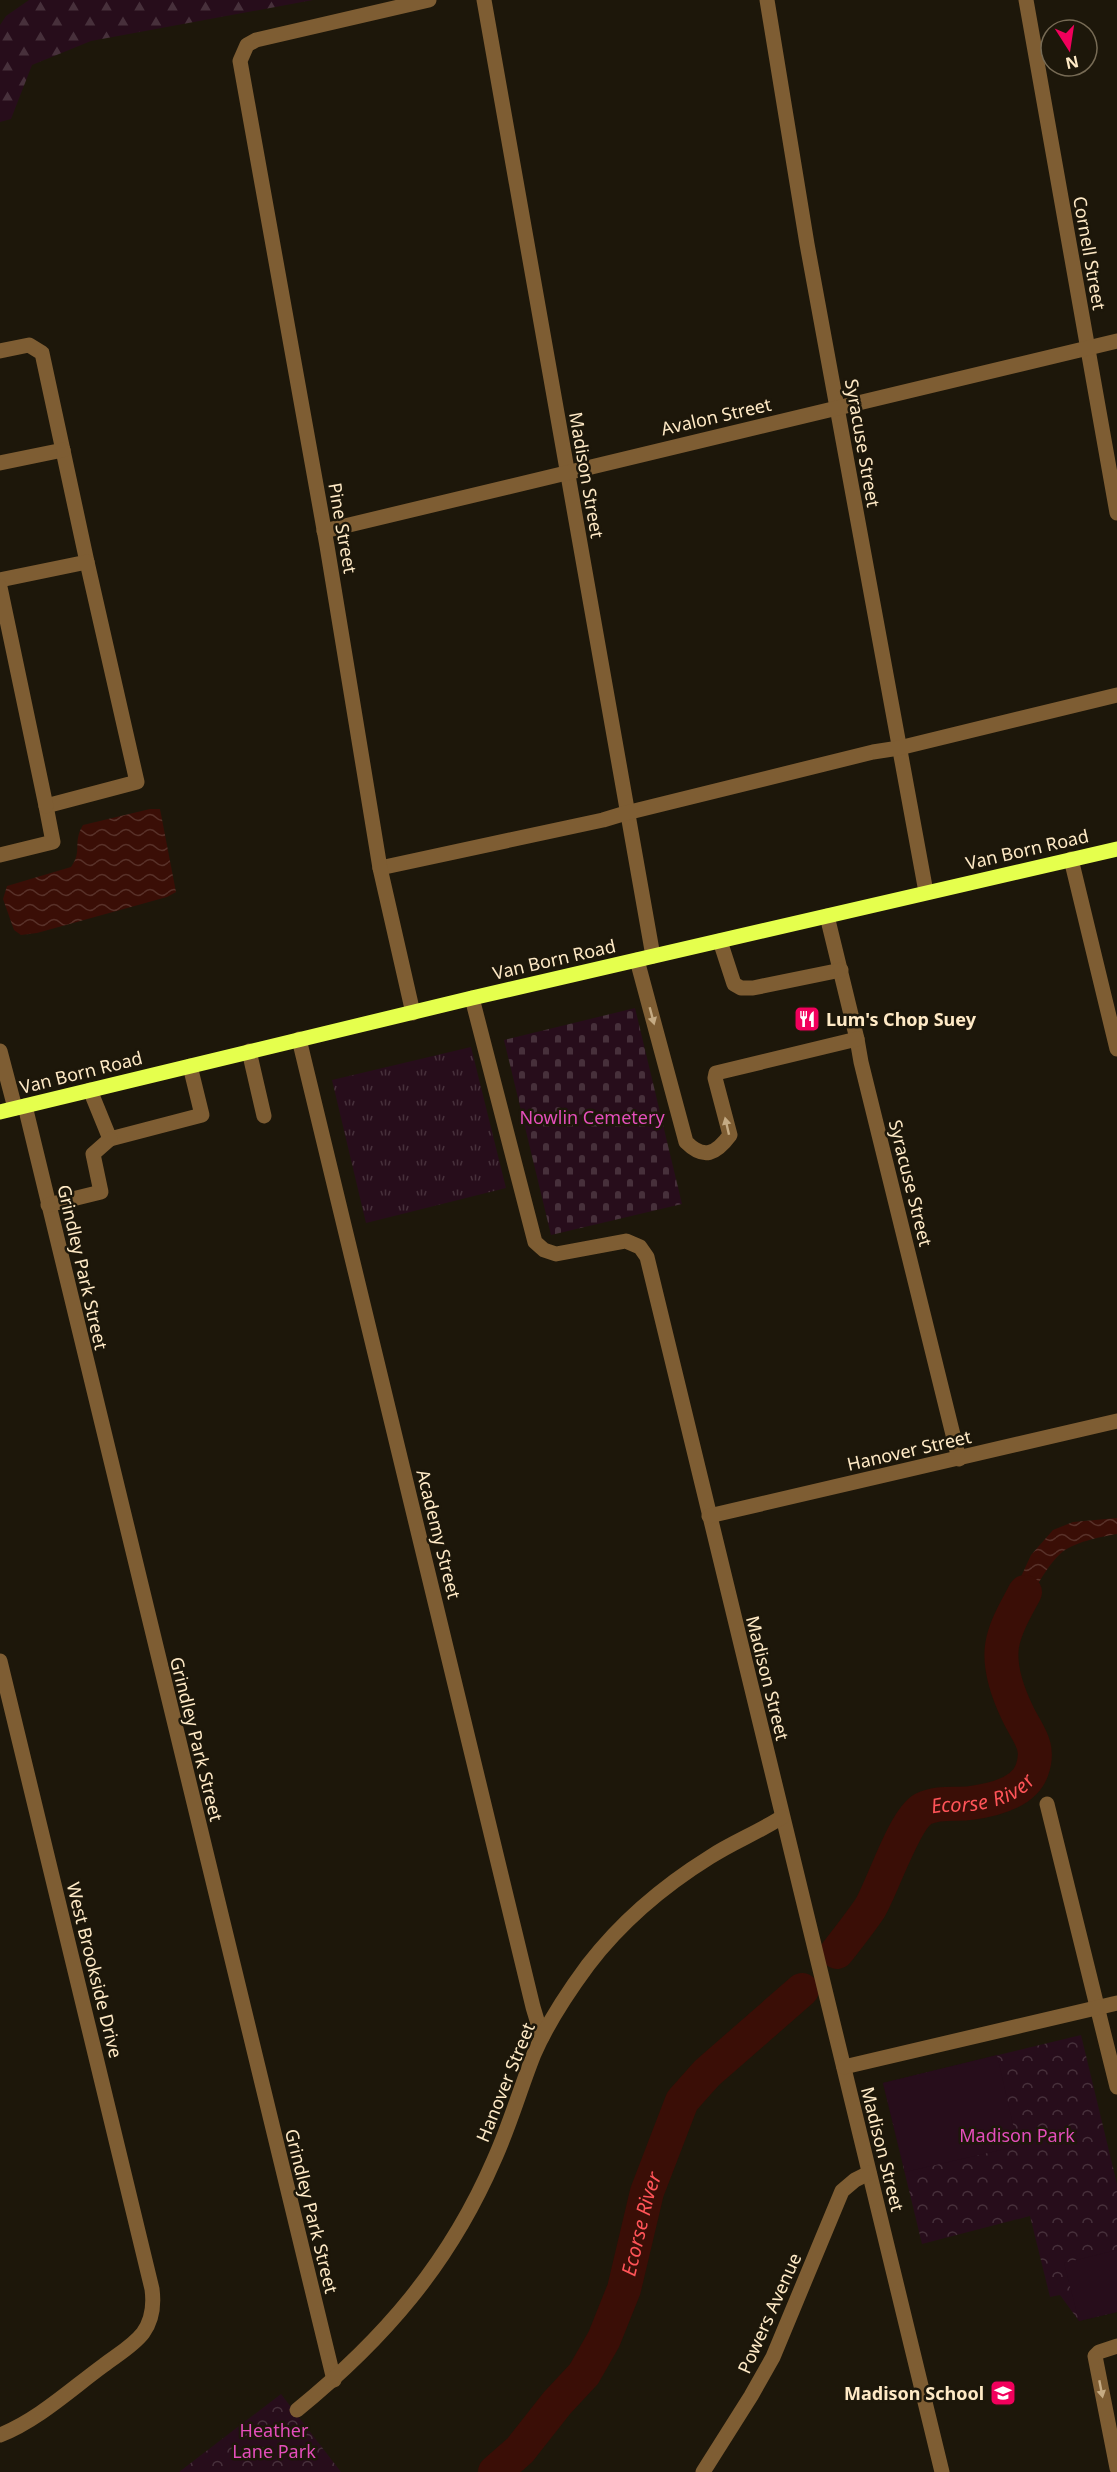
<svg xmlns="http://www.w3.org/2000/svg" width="1117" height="2472" font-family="'Noto Sans',sans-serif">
  <defs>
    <pattern id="grass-tufts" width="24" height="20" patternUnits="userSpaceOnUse" patternTransform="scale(1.5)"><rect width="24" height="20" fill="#270d1b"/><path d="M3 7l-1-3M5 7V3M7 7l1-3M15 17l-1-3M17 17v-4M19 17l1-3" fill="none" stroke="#47303b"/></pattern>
    <pattern id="forest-firs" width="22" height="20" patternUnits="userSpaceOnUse" patternTransform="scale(1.5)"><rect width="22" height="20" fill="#270d1b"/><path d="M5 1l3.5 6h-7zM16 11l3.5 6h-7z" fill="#47303b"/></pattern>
    <pattern id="cemetery-stones" width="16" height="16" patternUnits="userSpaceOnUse" patternTransform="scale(1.5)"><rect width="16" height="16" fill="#270d1b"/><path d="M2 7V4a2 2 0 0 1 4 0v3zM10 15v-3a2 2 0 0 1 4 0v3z" fill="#47303b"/></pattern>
    <pattern id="park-crowns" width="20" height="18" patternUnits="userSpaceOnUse" patternTransform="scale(1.5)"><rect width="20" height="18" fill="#270d1b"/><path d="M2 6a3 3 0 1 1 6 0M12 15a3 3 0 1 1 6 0" fill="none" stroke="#47303b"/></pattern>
    <pattern id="water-waves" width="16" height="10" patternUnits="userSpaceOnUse" patternTransform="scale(1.5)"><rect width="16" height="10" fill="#3a0e06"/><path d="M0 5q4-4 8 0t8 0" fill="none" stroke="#583129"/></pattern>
  </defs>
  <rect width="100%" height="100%" fill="#1d170a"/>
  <polygon fill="url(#grass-tufts)" points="471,1047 506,1188 366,1223 332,1080"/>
  <polygon fill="url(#forest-firs)" points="29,0 313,0 91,41 32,65 11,119 0,122 0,25 6,16"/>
  <polygon fill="url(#cemetery-stones)" points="635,1008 682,1204 551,1235 504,1040"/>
  <g fill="url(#park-crowns)">
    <polygon points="1081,2035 1117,2184 1117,2312 1079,2321 1060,2295 1050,2297 1030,2216 922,2244 883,2083"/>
    <polygon points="281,2394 341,2472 179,2472"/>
  </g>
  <g fill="#270d1b">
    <polygon points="997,2055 1018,2146 905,2172 883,2083"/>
    <polygon points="1117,2250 1117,2312 1079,2321 1064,2263"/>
  </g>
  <g fill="url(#water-waves)">
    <path d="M150,809H160L176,892L167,897L37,933L21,935L14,930L3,899L7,886L71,867C83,851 72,843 83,825Z"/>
    <path d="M1117,1518V1534C1100,1537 1073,1542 1060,1554C1042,1571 1022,1613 1011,1635L996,1631L1031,1555L1053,1530L1073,1522Z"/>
  </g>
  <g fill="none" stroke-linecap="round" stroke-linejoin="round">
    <g stroke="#3a0e06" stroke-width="34">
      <path id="s1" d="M837,1952C848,1938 860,1923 870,1908C883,1886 904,1820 923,1809C938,1801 957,1805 971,1803C993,1800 1024,1793 1032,1770C1041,1745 1027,1734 1017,1712C1008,1693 999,1668 1002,1646C1005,1627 1016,1609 1025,1592"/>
      <path id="s2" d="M495,2472L520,2450L557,2403L584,2374L604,2339L624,2289L647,2192L682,2101L707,2073L802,1990"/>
    </g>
    <g stroke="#7e5d33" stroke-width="15">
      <polyline points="484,0 653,956"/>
      <polyline points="767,0 807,244 926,892"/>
      <polyline points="1026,0 1117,513"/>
      <polyline points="0,351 29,345 42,353 87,562"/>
      <polyline points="0,463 63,450"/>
      <polyline points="324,531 1117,341"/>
      <polyline points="0,580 87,562 137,782 46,806 53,842 0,855"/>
      <polyline points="0,587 46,806"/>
      <polyline points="1071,859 1117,1049"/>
      <polyline points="380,868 603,820 626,813 873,752 899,748 1117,695"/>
      <polyline points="827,916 857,1039 861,1062 959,1459"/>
      <polyline points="720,941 734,984 741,988 753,988 841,970"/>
      <path d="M637,960L686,1142C704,1160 716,1154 730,1135L715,1078L716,1073L857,1039"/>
      <polyline points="472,998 535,1242 544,1250 556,1254 626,1241 640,1247 647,1257 942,2472"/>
      <polyline points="413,1013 380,868 327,546 240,61 247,45 256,40 429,0"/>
      <polyline points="299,1039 533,2007 542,2037"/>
      <polyline points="0,1051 15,1108"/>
      <polyline points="249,1051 264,1116"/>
      <polyline points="90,1090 110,1139 202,1115 190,1066"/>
      <polyline points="25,1106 334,2380"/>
      <polyline points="48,1205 101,1192 93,1154 110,1139"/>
      <polyline points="709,1516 1117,1421"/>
      <path d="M0,1661L152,2289C154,2304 153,2319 143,2333C133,2346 117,2355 104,2365C71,2389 38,2420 0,2435"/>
      <polyline points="1047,1804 1117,2087"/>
      <polyline points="844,2067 1117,2003"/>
      <polyline points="1117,2346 1099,2352 1095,2356 1117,2468"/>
      <path d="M297,2410C384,2339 449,2264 494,2160C510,2125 520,2089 534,2054C548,2022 568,1992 588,1965C621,1922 665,1885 710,1857C733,1842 759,1832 782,1817"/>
      <polyline points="703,2472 751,2396 773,2357 842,2191 855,2180 869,2173"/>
    </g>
    <polyline stroke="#e5ff4d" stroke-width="15" points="0,1112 472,998 1117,849"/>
  </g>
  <defs><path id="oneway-solid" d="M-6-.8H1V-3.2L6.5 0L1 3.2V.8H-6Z" transform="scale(1.5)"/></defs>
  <g fill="#c5ab84">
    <use href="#oneway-solid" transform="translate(652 1016) rotate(75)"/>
    <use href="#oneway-solid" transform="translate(727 1126) rotate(-103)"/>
    <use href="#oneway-solid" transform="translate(1101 2389) rotate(79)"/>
  </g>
  <defs>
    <g id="restaurant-square" transform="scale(1.35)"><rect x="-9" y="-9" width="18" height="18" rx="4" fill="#f1005c" stroke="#1d170a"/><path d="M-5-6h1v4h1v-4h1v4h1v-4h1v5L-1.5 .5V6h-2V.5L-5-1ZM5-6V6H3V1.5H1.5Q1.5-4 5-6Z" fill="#fff"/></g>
    <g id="school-square" transform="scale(1.35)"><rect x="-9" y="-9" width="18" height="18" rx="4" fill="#f1005c" stroke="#1d170a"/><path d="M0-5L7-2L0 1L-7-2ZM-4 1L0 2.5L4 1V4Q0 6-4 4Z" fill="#fff"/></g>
  </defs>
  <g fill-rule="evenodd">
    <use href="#restaurant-square" x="807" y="1019"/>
    <use href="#school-square" x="1003" y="2393"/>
  </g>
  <g text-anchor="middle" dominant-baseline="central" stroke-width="5" stroke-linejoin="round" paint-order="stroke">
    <g font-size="18" fill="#ffeac6" stroke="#1d170a">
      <text transform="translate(1090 253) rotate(80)">Cornell Street</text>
      <text transform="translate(716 416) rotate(-13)">Avalon Street</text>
      <text transform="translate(863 443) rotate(80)">Syracuse Street</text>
      <text transform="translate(587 475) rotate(80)">Madison Street</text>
      <text transform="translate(343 528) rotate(80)">Pine Street</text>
      <text transform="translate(1027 849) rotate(-13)">Van Born Road</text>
      <text transform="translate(554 959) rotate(-13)">Van Born Road</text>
      <text transform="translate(81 1072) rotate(-14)">Van Born Road</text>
      <text transform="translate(911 1183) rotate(76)">Syracuse Street</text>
      <text transform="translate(83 1267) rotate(77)">Grindley Park Street</text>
      <text transform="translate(909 1450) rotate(-13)">Hanover Street</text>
      <text transform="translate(439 1534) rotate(76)">Academy Street</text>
      <text transform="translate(768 1678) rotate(76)">Madison Street</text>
      <text transform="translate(197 1739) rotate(76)">Grindley Park Street</text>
      <text transform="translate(95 1970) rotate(76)">West Brookside Drive</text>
      <text transform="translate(505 2082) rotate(-68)">Hanover Street</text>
      <text transform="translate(883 2149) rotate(76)">Madison Street</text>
      <text transform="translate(312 2211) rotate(76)">Grindley Park Street</text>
      <text transform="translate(769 2313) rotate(-66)">Powers Avenue</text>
    </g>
    <g font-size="18" font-weight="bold" fill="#ffeac6" stroke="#1d170a" text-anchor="start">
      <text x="826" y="1019">Lum's Chop Suey</text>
      <text x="984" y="2393" text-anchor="end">Madison School</text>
    </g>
    <g font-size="18" fill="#e44ebb" stroke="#1d170a">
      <text x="592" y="1117">Nowlin Cemetery</text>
      <text x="1017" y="2135">Madison Park</text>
      <text x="274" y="2430">Heather<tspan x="274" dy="21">Lane Park</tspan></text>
    </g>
    <g font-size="20" font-style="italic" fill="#ff5458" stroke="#1d170a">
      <text stroke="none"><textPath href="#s1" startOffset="230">Ecorse River</textPath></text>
      <text stroke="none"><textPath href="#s2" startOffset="294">Ecorse River</textPath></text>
    </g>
  </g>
  <g transform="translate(1069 48) rotate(168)"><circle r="28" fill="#1d170a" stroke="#776b55" stroke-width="1.5"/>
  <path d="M0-4.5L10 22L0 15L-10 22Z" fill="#f1005c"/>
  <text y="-9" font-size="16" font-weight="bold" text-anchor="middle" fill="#ffeac6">N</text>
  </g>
</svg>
